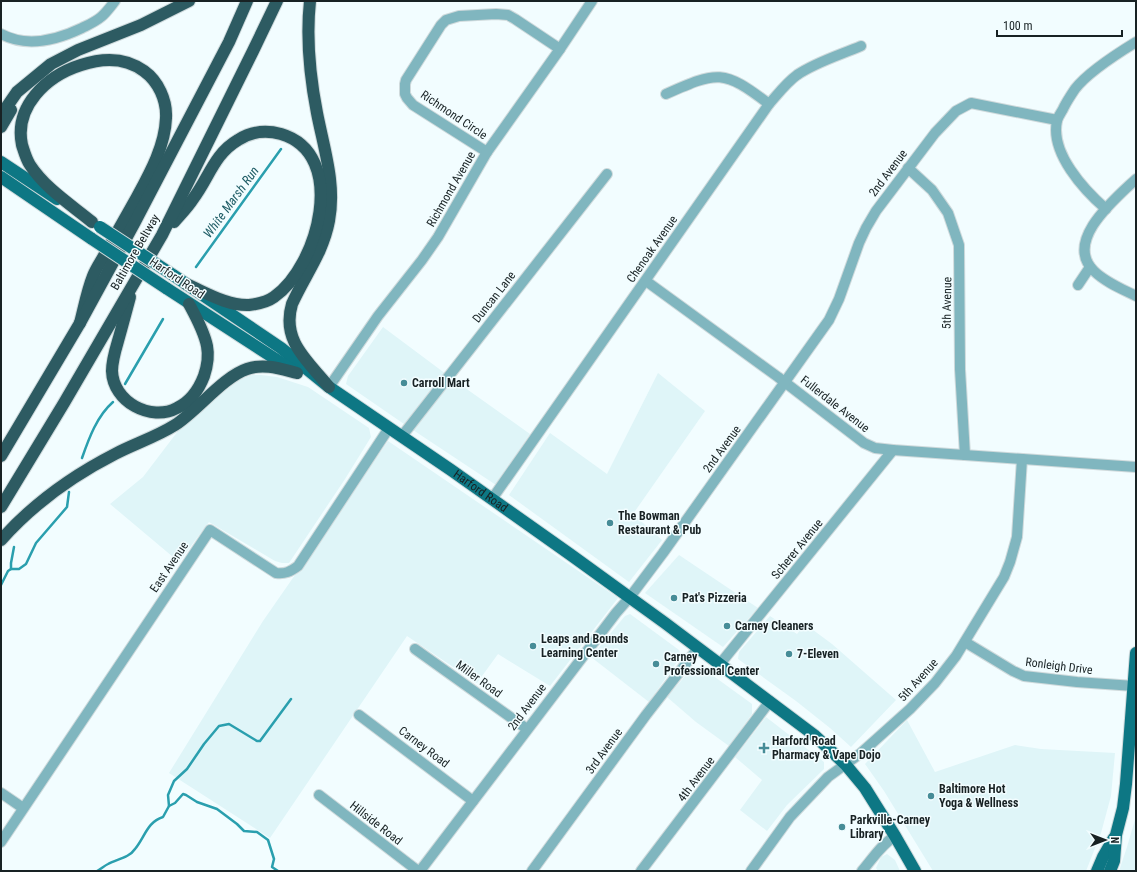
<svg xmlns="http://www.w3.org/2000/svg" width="1137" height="872" font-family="'Roboto Condensed',sans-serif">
  <rect width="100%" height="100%" fill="#f2fdff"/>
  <g fill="#dff5f8">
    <polygon points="383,327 454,380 530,434 496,485 404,424 346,384 348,376"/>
    <polygon points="658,373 705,411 633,514 662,540 629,582 509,495 550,433 607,474"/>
    <polygon points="252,375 261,375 277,377 308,387 369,428 371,437 345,479 289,563 282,563 275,561 209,522 179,562 110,504 143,477 178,431 206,408 218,396 239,380"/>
    <polygon points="388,441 618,598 550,686 498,654 477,683 407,636 270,838 169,773 263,621"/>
    <polygon points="679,555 758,608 723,647 645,593"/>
    <polygon points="630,614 679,650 681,656 649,702 591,657 625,616"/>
    <polygon points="770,616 797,634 805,624 832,644 896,700 851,747 830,728 796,701 738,659 739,652"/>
    <polygon points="693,667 701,667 752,704 752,714 729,746 696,722 667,697"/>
    <polygon points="766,717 824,762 824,769 787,805 767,831 740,810 762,780 735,757"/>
    <polygon points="907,720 935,772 1015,745 1041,749 1115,753 1111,796 1101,833 1086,871 933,871 884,791 865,764"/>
    <polygon points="1136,816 1136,871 1119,871 1127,847"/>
    <polygon points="887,854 895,860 900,871 878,871 876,868 881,857"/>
  </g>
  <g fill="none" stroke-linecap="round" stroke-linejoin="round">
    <g stroke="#2a9fae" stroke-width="2.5">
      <polyline points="196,267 281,149"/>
      <polyline points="125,384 163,319"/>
      <path d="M82,458C89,438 97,416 113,402"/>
      <polyline points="11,569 11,563 14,547"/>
      <polyline points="1,585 8,571 11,569 19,569 26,564 36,543 67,507 69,492"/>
      <polyline points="169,806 175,803 183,794 186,795 197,802 217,809 237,824 244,831 257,832 268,840 274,859 272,867 278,871"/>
      <path d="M97,871C101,869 104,866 108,864C117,859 129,858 135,849C145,837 147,822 163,817L169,806L168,795L174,781L187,769L204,744L219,726L229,724L257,741H260L291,699"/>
    </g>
    <g stroke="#cfdadc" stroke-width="12">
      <g id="minor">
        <path d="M1,34C27,48 57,40 82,28C88,25 95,22 101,17C106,13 111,6 115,1"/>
        <path d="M666,94C718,71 723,69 769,104"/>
        <polyline points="487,152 413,105 407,98 405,94 405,84 406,80 441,25 446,20 459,16 496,14 508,15 515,19 560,49"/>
        <polyline points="908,168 932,190 948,213 959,245 960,369 965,455"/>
        <path d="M1136,179C1116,198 1063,241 1094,271C1105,282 1122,289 1136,296"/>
        <path d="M1106,209C1084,190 1050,153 1057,121C1058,116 1062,112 1064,107C1067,101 1071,95 1075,89C1088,72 1118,53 1136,42"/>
        <polyline points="646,281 778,377 864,443 875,448 893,450 1136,467"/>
        <polyline points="1078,285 1090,267"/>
        <polyline points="329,387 378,316 422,260 438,237 487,152 560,49 592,1"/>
        <polyline points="402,436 607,174"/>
        <path d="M492,499L769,104C778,94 786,83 797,75C816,62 840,55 861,46"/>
        <polyline points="965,642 1013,671 1024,676 1077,682 1134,686"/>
        <polyline points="415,649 527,729"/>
        <polyline points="720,664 893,450"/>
        <polyline points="359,715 473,801"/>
        <polyline points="1,793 23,808"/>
        <polyline points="319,795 418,871"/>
        <path d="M1,842L210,530L276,573C285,574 290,572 298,566L389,428"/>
        <polyline points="420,871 616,613 630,597 663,553 829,320 839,299 859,243 866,228 876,211 935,133 956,111 971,103 1057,120"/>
        <polyline points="532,871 646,715 698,648"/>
        <polyline points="641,871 770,701"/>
        <polyline points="751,871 790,817 828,777 861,753 910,709 935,683 956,656 1004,577 1010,562 1017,537 1022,459"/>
        <path d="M862,871C873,858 881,845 895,836"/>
      </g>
    </g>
    <g stroke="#cfdadc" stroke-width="14">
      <g id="major">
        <polyline points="1,162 57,199"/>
        <polyline points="1,177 92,239"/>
        <path id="s1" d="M173,275L281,348L329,387L451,470L571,555L665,623L814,735L845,764L865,788L895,836L915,871"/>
        <polyline points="166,288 294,371"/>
        <polyline points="1097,871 1103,857 1114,838"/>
        <polyline points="1110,871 1114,861 1116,835 1123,808 1126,784 1136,653"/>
      </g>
    </g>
    <g stroke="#cfdadc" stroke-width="14">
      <g id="highway">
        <path d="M310,1C306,38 310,77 317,113C324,149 336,184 329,221C323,253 305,275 292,304C281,341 308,361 329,387"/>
        <polyline points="1,115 17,92 51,64 78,50 141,25 189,1"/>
        <polyline points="1,127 11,110"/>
        <path d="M174,222C180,215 188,207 193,199C209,178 214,154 238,140C252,131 266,130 281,134C349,154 318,267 274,297C267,302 258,304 249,305C227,306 205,292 186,284"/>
        <path d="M130,297C126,312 122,327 118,341C115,351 112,361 112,371C113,402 151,422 177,408C190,402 199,389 204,376C207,367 209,356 207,346C204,331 196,317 189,304"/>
        <path d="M80,323C84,308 87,291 93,276C96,268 102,260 106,252C116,234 127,215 137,197C150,173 165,146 166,118C167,100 158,81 144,71C125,57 102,58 81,65C46,76 14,107 22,145C24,151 26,159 30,165C45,188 70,204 92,222"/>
        <polyline points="1,456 80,323 135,222 229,42 247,1"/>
        <polyline points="1,507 64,403 162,235 253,51 277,1"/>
        <path d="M1,540C33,504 72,476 115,454C134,444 156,437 175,425C198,410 223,377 247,369C264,363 281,369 297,373"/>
      </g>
    </g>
    <use href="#minor" stroke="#80b6bf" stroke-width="10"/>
    <use href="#major" stroke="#0d7784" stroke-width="12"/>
    <use href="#highway" stroke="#2d5b62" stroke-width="12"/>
    <g stroke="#cfdadc" stroke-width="14" stroke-linecap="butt">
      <g id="major-bridge">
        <polyline points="100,227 173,275"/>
        <polyline points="92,239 166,288"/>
      </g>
    </g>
    <use href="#major-bridge" stroke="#0d7784" stroke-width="12"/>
  </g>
  <g fill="#468c97" stroke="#f2fdff" stroke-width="1.5">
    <circle cx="404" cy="383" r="4"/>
    <circle cx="610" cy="523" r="4"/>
    <circle cx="674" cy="598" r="4"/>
    <circle cx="727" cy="626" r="4"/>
    <circle cx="533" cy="646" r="4"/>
    <circle cx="789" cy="654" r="4"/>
    <circle cx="656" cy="664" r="4"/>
    <path d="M762 742h4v4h4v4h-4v4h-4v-4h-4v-4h4z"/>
    <circle cx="931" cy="796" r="4"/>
    <circle cx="842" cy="827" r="4"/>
  </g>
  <g text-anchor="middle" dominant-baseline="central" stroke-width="3" stroke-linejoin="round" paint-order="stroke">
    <g font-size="12" fill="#182224" stroke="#f2fdff">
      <text transform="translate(454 115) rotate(34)">Richmond Circle</text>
      <text transform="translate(888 173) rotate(-53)">2nd Avenue</text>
      <text transform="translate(451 189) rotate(-60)">Richmond Avenue</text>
      <text transform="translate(652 249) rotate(-55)">Chenoak Avenue</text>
      <text transform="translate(135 252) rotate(-60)">Baltimore Beltway</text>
      <text transform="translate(177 278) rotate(34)">Harford Road</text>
      <text transform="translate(494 297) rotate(-52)">Duncan Lane</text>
      <text transform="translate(947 303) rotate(-89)">5th Avenue</text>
      <text transform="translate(835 404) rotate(38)">Fullerdale Avenue</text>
      <text transform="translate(722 449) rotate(-54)">2nd Avenue</text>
      <text stroke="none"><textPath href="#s1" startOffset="376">Harford Road</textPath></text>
      <text transform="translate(797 549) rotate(-51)">Scherer Avenue</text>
      <text transform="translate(169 567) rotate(-56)">East Avenue</text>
      <text transform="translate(1059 666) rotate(7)">Ronleigh Drive</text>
      <text transform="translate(479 679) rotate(36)">Miller Road</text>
      <text transform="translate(918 680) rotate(-48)">5th Avenue</text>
      <text transform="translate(527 707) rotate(-53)">2nd Avenue</text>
      <text transform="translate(424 747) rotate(37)">Carney Road</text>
      <text transform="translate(604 751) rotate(-54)">3rd Avenue</text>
      <text transform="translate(696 779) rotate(-53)">4th Avenue</text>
      <text transform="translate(376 823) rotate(38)">Hillside Road</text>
    </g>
    <g font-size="12" font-weight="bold" fill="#182224" stroke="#f2fdff" text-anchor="start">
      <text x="412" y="383">Carroll Mart</text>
      <text x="618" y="516">The Bowman<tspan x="618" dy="14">Restaurant &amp; Pub</tspan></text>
      <text x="682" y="598">Pat's Pizzeria</text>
      <text x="735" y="626">Carney Cleaners</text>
      <text x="541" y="639">Leaps and Bounds<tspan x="541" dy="14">Learning Center</tspan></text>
      <text x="797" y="654">7-Eleven</text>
      <text x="664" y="657">Carney<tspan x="664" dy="14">Professional Center</tspan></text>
      <text x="772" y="741">Harford Road<tspan x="772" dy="14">Pharmacy &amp; Vape Dojo</tspan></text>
      <text x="939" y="789">Baltimore Hot<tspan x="939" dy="14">Yoga &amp; Wellness</tspan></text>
      <text x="850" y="820">Parkville-Carney<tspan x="850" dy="14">Library</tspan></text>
    </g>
    <g font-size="13" font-style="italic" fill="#205e67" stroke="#f2fdff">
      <text transform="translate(231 202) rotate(-54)">White Marsh Run</text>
    </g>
  </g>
  <rect width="1137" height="872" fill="none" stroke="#182224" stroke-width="4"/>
  <g transform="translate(1105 840) rotate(90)" stroke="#f2fdff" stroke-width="3" paint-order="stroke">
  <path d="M0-3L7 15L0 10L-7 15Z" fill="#182224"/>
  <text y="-6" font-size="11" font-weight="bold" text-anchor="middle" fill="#182224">N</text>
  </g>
  <path d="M997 30v6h125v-6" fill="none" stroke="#182224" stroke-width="2"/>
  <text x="1003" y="30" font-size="12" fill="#182224" stroke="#f2fdff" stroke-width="3" paint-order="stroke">100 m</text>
</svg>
